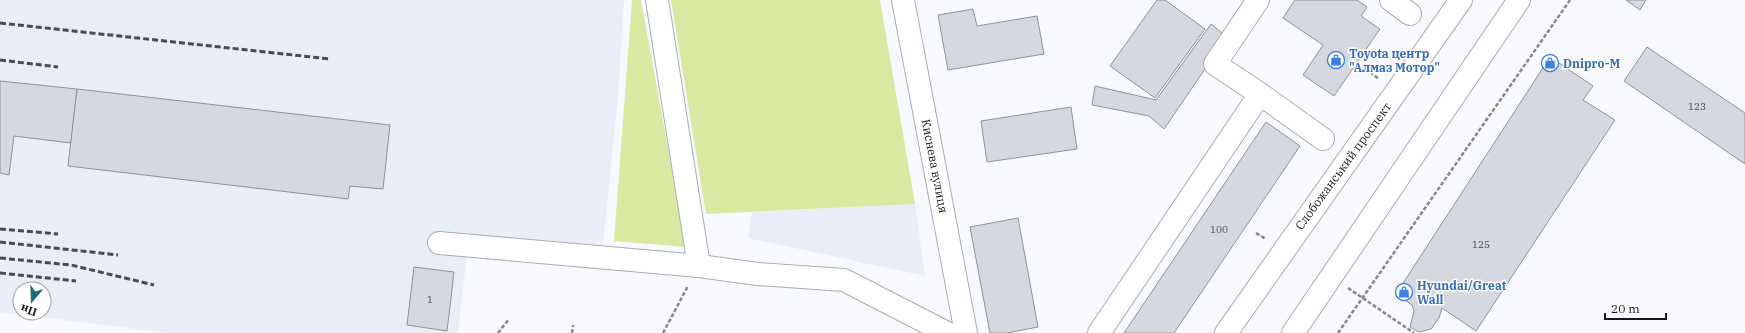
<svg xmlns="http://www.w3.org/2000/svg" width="1745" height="333" font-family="'IBM Plex Serif',serif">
  <rect width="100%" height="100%" fill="#f7f9fe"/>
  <g fill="#e9edf8" fill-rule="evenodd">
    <path d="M0,0H624L618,96L601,264L467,252L458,333H168L0,312ZM20,289H44V313H20Z"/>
    <polygon points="915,204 925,276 748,238 752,212"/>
  </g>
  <g fill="#d9e9a2">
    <polygon points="632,0 641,0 686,247 614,241"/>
    <polygon points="671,0 880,0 915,204 706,214"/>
  </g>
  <g fill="#d6d8e0" stroke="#8f9299">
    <polygon points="1157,0 1165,0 1205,29 1155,98 1110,66"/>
    <polygon points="1295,0 1357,0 1367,7 1361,16 1380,29 1334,96 1303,75 1323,45 1283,18"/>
    <polygon points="1626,0 1646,0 1640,10"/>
    <polygon points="973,9 977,26 1037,16 1044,54 948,70 938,15"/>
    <polygon points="1211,24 1227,37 1164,129 1149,116 1092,105 1095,86 1156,100"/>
    <polygon points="1647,47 1745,113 1745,164 1624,81"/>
    <polygon points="1550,57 1593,86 1583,100 1615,120 1476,331 1442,308 1439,318 1431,329 1419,332 1410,327 1414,311 1412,305 1396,294"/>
    <polygon points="0,81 77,89 71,143 14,136 9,175 0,173"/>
    <polygon points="77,89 390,125 383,189 350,186 348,199 68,166"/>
    <polygon points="1071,107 1077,149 987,162 981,121"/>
    <polygon points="1266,122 1300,146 1174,333 1124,333"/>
    <polygon points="1018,218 1038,327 1007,333 990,333 970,227"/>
    <polygon points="414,267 454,272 447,331 407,325"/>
  </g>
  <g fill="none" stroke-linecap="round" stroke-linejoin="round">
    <g stroke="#a9acb3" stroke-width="24">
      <g id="minor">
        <polyline points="657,0 699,266"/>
        <polyline points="903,0 966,333"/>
        <polyline points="1391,0 1410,14"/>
        <polyline points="1260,94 1323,139"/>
        <polyline points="439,243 699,266 758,274 844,280 947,333"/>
        <polyline points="1099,333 1260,94 1215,64 1258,0"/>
      </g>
    </g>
    <g stroke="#a9acb3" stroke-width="24">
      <g id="major">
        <polyline points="1226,333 1461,0"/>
        <polyline points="1293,333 1519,0"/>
      </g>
    </g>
    <g stroke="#87888c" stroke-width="2.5" stroke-dasharray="4 2" stroke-linecap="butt">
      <polyline points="1370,72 1379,79"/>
      <polyline points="1256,233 1266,239"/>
      <polyline points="1348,288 1414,333"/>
      <polyline points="498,333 509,319"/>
      <polyline points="572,333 573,325"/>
      <polyline points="663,333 688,286"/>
      <polyline points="1338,333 1570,0"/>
    </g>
    <use href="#minor" stroke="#fff" stroke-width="22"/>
    <use href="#major" stroke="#fff" stroke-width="22"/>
    <g stroke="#494b4d" stroke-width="3" stroke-dasharray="6 3" stroke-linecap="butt">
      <polyline points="0,23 330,59"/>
      <polyline points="0,60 58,67"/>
      <polyline points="0,229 58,234"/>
      <polyline points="0,242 118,255"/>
      <polyline points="0,258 71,265 154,285"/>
      <polyline points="0,273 76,281"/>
    </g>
  </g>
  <defs>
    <g id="shop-ring" transform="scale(0.9)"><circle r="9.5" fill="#fff" stroke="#3f7fe0" stroke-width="1.5"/><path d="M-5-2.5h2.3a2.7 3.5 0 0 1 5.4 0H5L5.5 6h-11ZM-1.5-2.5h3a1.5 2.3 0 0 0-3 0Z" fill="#3f7fe0"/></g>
  </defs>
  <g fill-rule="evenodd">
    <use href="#shop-ring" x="1336" y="60"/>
    <use href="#shop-ring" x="1550" y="63"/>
    <use href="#shop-ring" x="1404" y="292"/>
  </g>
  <g text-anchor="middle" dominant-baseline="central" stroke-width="3" stroke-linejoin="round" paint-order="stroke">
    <g font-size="10" fill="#46474b">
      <text x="1697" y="106">123</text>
      <text x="1219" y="229">100</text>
      <text x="1481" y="244">125</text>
      <text x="430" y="299">1</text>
    </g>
    <g font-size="12" font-weight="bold" fill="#366cbe" stroke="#fff" text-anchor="start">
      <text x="1349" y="53">Toyota центр<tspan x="1349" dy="14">"Алмаз Мотор"</tspan></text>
      <text x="1563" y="63">Dnipro-M</text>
      <text x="1417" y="285">Hyundai/Great<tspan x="1417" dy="14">Wall</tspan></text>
    </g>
    <g font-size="12" fill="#161719" stroke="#fff">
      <text transform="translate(935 166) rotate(79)">Киснева вулиця</text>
      <text transform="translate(1343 166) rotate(-54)">Слобожанський проспект</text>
    </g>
  </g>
  <g transform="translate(32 301) rotate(199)"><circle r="19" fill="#ffffff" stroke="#a2a2a3"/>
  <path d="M0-3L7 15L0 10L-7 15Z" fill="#246b78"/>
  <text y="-6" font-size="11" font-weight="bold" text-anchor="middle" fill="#161719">Пн</text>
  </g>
  <path d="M1605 313v6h61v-6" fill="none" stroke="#161719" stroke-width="2"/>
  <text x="1611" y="313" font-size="12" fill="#161719" stroke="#ffffff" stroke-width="3" paint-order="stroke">20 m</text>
</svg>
